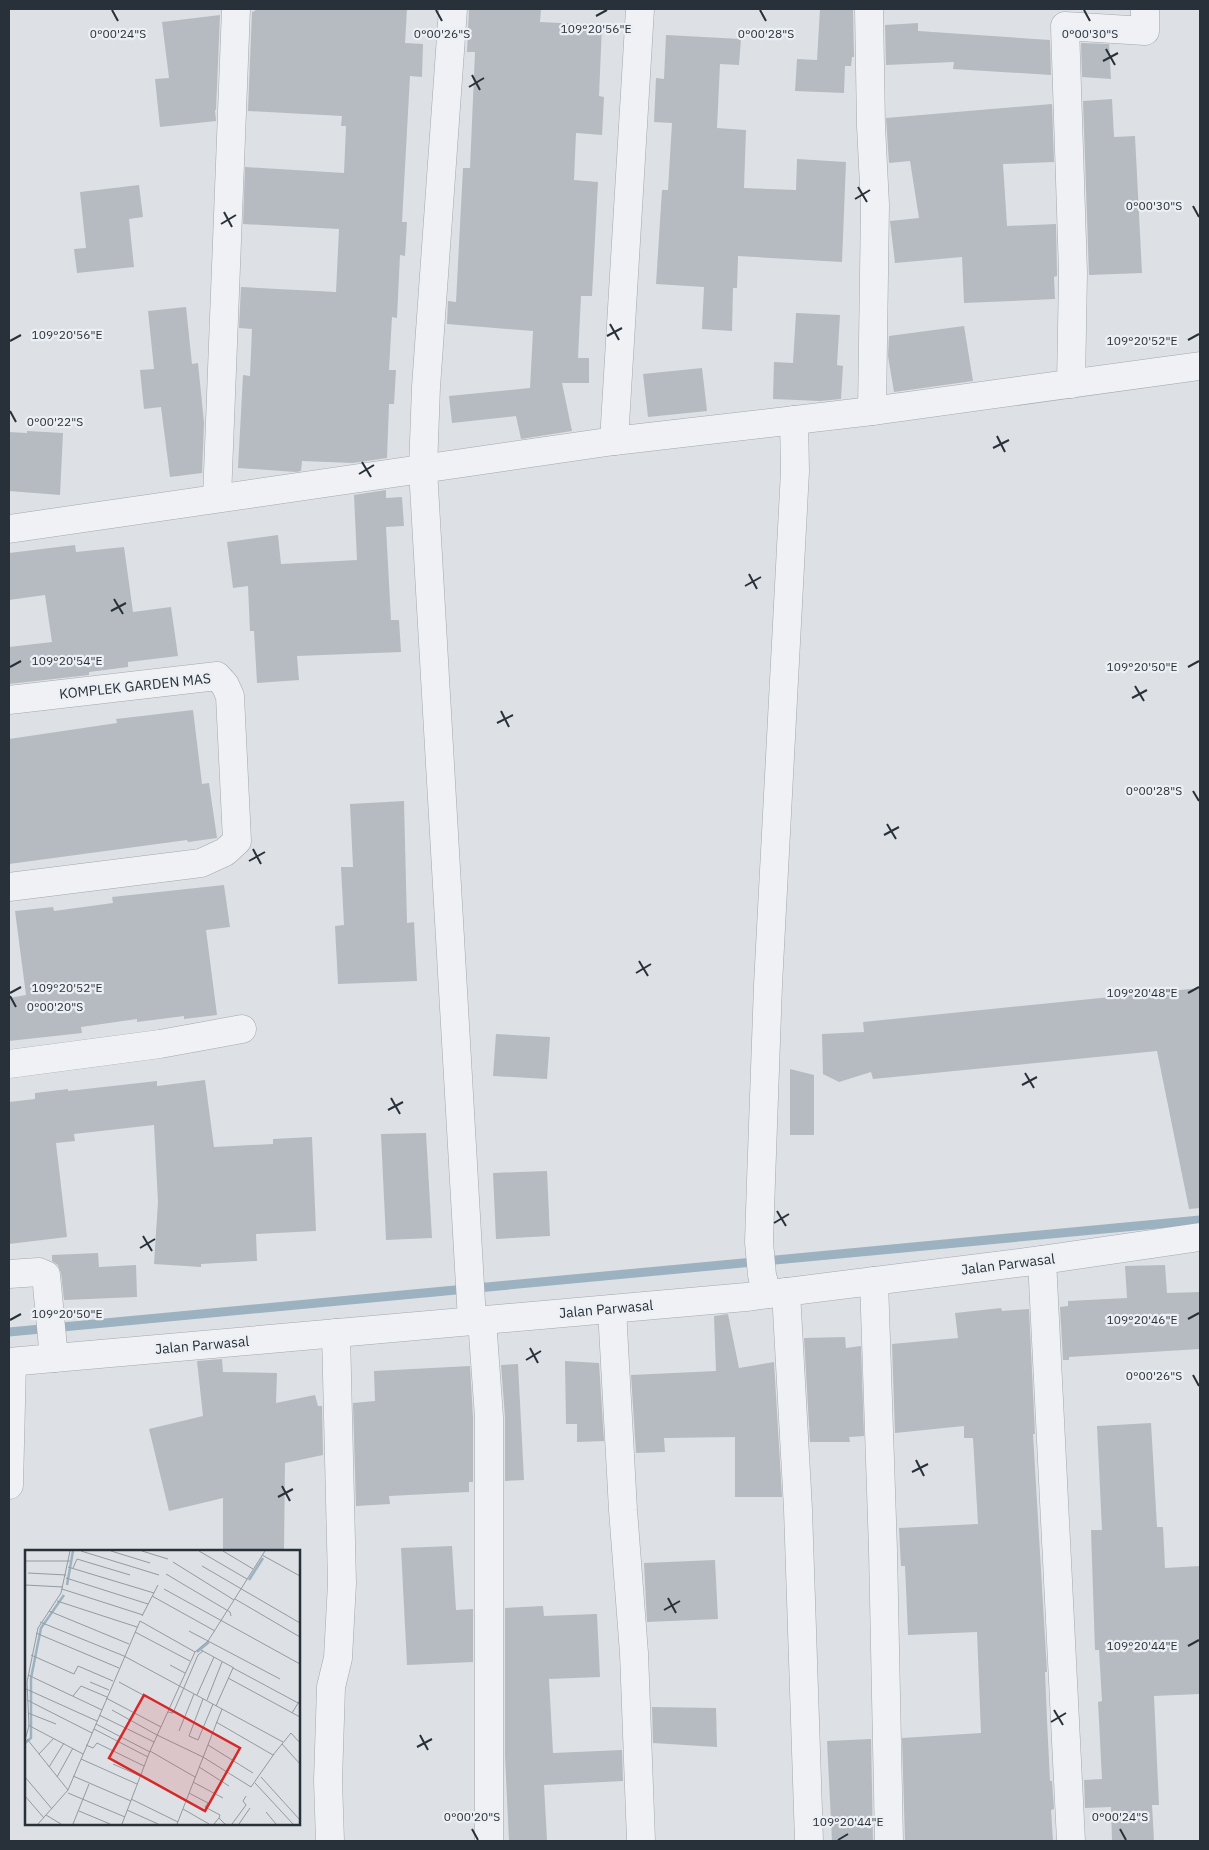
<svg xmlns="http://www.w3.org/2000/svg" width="1209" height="1850" font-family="'IBM Plex Sans',sans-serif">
  <rect width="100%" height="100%" fill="#dde1e5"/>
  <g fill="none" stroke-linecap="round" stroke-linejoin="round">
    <polyline stroke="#9cb2c1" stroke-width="9" points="9,1332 1200,1220"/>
  </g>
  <g fill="#b5bbc1">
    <polygon points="255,9 407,9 405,43 423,44 422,77 410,76 402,222 407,222 405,256 400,255 397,318 392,317 389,370 396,370 394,404 389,404 387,458 353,463 302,461 301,471 296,472 238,468 243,375 250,376 252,329 239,328 241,287 336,292 339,229 243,224 245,167 344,173 346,126 341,126 342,116 248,111 252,12 255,11"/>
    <polygon points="469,9 541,9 540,22 602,25 599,96 604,97 602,135 576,133 574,180 598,182 592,296 581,296 578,358 589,358 589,383 562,383 572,431 521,439 516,416 452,423 449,396 530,388 533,331 447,324 448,301 456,302 463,168 470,168 475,52 467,52"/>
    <polygon points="820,9 853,9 854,57 852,57 851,66 845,66 844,93 795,91 797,59 817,60"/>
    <polygon points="220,15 216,110 215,110 216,121 160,127 155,79 169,78 162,22"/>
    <polygon points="918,23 918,31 1050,40 1051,75 953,69 954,62 886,65 885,25"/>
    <polygon points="666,35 741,39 739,65 720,64 717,128 746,130 744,188 796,190 797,159 846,162 842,262 738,256 737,288 733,288 732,331 702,329 704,287 656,284 662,190 668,190 672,123 654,122 656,78 664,79"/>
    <polygon points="1081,43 1109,44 1111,79 1082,77"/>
    <polygon points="1112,99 1114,137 1135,136 1142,273 1089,275 1083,101"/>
    <polygon points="1052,104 1054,162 1003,164 1007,226 1056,224 1057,273 1057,276 1054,277 1055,299 964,303 962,257 895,263 890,221 919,218 910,161 889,163 886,118"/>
    <polygon points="139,185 143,217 129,219 134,267 77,273 74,249 86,248 80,192"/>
    <polygon points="186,307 192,364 198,363 204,423 202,473 170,477 161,407 144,409 140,370 154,369 148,311"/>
    <polygon points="796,313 840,315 837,365 843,366 841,399 820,401 773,399 774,362 793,363"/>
    <polygon points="964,326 973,381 894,392 888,356 889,336"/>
    <polygon points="702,368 707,411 648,417 643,374"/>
    <polygon points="27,431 63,433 60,495 9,491 9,432 27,433"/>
    <polygon points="386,490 386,498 402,497 404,526 386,527 391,620 399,620 401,652 297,656 299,680 257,683 254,631 250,631 248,586 233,588 227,542 278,535 281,564 357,560 354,495"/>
    <polygon points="75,545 76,552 124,547 133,612 171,607 178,656 128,662 128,667 89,672 89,675 9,684 9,647 52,642 45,595 9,600 9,553"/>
    <polygon points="193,710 202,784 209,783 217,838 188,842 187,840 9,864 9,739 117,723 116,719"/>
    <polygon points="404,801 407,923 414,922 417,981 338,984 335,926 344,925 341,867 353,867 350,804"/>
    <polygon points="224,885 230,927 206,930 217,1015 184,1019 184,1016 137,1022 137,1019 81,1027 82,1033 9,1041 9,998 26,995 15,911 53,907 54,911 113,903 112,897"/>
    <polygon points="1200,988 1200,1208 1189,1209 1157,1051 873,1079 871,1072 839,1082 823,1074 822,1034 864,1032 863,1022"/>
    <polygon points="496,1034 550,1037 547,1079 493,1076"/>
    <polygon points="790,1069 814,1075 814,1135 790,1135"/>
    <polygon points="205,1080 214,1147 273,1144 273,1139 312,1137 316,1231 256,1234 257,1261 201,1264 201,1267 154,1264 158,1202 154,1125 74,1134 75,1141 56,1143 67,1237 9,1244 9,1102 35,1099 35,1093 68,1089 68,1091 157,1081 157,1086"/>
    <polygon points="426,1133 432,1238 386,1240 381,1134"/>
    <polygon points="547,1171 550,1236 496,1239 493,1173"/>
    <polygon points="98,1253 99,1267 136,1265 137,1297 64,1300 61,1273 58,1265 52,1261 52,1255"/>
    <polygon points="1165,1265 1167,1293 1200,1292 1200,1349 1069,1357 1069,1360 1063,1360 1060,1307 1068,1306 1068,1301 1127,1298 1125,1266"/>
    <polygon points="1001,1308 1002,1311 1029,1309 1035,1434 1033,1434 1047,1672 1045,1672 1047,1720 1050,1781 1052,1781 1054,1809 1051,1810 1053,1841 905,1841 902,1738 981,1733 977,1632 908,1635 905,1566 901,1566 899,1528 978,1524 973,1438 964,1438 964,1426 895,1433 892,1344 958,1338 955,1313"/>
    <polygon points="728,1314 739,1368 774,1362 782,1497 735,1497 735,1437 664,1438 665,1452 636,1453 631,1375 716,1371 714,1316"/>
    <polygon points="845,1337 846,1348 861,1346 864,1436 849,1437 850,1442 810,1442 804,1338"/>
    <polygon points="222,1359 223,1372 277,1373 276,1403 315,1395 318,1406 322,1406 323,1455 285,1463 284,1551 223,1551 223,1498 169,1511 149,1429 203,1416 197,1361"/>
    <polygon points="565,1361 599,1363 604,1441 577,1442 577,1424 566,1424"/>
    <polygon points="518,1364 524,1480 505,1481 505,1417 501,1365"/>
    <polygon points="470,1366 473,1418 473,1482 469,1482 469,1492 389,1496 390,1504 356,1506 353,1403 375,1401 374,1371"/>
    <polygon points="1151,1423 1157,1527 1163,1527 1165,1568 1200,1566 1200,1694 1154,1696 1159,1805 1152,1805 1154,1841 1112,1841 1111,1807 1085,1808 1084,1780 1102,1779 1098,1702 1102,1701 1099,1650 1095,1650 1091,1530 1102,1530 1097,1426"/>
    <polygon points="452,1546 456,1610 473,1609 473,1662 407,1665 401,1548"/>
    <polygon points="715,1560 718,1619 647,1622 644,1563"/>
    <polygon points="543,1606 544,1616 597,1614 600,1677 549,1679 553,1753 622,1750 623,1781 544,1785 547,1841 509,1841 505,1756 505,1608"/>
    <polygon points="652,1707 716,1708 717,1747 653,1743"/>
    <polygon points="871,1739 873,1841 832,1841 827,1741"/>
  </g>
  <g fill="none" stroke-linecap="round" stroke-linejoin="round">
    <g stroke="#a3a8ae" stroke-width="29">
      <g id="minor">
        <polyline points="453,9 426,387 423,469 472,1320"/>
        <polyline points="869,9 871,126 875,205 872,411"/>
        <polyline points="1071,384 1073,273 1065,26 1145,31 1145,9"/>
        <polyline points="614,441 640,9"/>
        <polyline points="217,498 236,9"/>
        <polyline points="9,529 614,441 872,411 1200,366"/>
        <polyline points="9,700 217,676 225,685 230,696 237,841 225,852 201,863 9,887"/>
        <polyline points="9,1064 160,1044 242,1029"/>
        <polyline points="1042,1260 1071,1841"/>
        <polyline points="9,1274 39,1272 46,1275 54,1358"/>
        <polyline points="874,1281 883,1550 889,1841"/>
        <polyline points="786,1292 798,1509 809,1841"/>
        <polyline points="767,1294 762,1275 759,1242 761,1181 768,985 795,471 794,420"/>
        <polyline points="612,1309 623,1510 634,1653 641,1841"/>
        <polyline points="482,1320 489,1417 489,1841"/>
        <polyline points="9,1362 746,1297 1042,1260 1200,1237"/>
        <polyline points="9,1485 12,1362"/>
        <polyline points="330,1841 328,1781 331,1687 338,1658 342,1583 336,1333"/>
      </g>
    </g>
    <use href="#minor" stroke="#eff1f4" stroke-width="28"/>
  </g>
  <path fill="none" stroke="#283039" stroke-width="2" d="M112,10L118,21M436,10L442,21M760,10L766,21M1084,10L1090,21M596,16L607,10M1106,49L1115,65M1103,61L1118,53M472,75L480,90M469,87L484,78M858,187L867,202M855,199L870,190M1193,206L1199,217M224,212L232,227M221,224L236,215M610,324L619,340M607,336L622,328M1188,340L1199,334M10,341L21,335M10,411L16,422M997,436L1005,452M993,448L1009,440M362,462L371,477M359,474L374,465M749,574L757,589M745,586L761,577M114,599L123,614M111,611L126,603M10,667L21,661M1188,667L1199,661M1135,686L1144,701M1132,698L1147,690M501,711L509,727M497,723L513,715M1193,791L1199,801M887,824L896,839M884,835L899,827M253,849L261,864M249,861L265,852M639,961L648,976M636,973L651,964M10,993L21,987M1188,993L1199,987M10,996L16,1007M1025,1073L1034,1088M1022,1085L1037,1077M391,1098L400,1114M388,1110L403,1102M777,1211L786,1226M774,1223L789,1214M143,1236L152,1251M140,1248L155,1239M1188,1319L1199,1313M10,1320L21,1314M530,1348L538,1363M526,1360L541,1351M1193,1375L1199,1386M916,1460L924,1476M912,1472L928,1464M282,1486L290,1501M278,1497L293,1489M668,1598L676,1613M664,1610L680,1601M1188,1646L1199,1640M1054,1710L1063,1725M1051,1722L1066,1713M420,1735L428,1750M417,1747L432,1739M472,1829L478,1840M1120,1829L1126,1840M838,1840L848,1834"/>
  <g text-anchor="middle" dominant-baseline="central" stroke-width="4.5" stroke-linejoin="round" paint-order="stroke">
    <g font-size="14" fill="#283039" stroke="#eceff3">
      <text transform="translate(135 686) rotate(-6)">KOMPLEK GARDEN MAS</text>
      <text transform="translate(1008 1264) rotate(-7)">Jalan Parwasal</text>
      <text transform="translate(606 1309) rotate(-5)">Jalan Parwasal</text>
      <text transform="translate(202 1345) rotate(-5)">Jalan Parwasal</text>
    </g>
  </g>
  <g transform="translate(25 1550)">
    <rect width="275" height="275" fill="#dde1e5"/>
    <path fill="none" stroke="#9cb2c1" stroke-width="2.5" d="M224,30L238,8M42,35L48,1M172,102L184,92M0,193L6,188V128L16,78L39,45"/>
    <path fill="none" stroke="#959aa0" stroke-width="1" d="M56,1L134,25M86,1L125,13M117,1L143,9M174,1L222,29M198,1L228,19M237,5L275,26M0,11H45M148,12L209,50M177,16L275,73M43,17L129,43M48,18L52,9L105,25M3,23L41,25M141,24L205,62L206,66M41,28L123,54M0,35L38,37M37,39L118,65M139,39L275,114M127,46L190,81M210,49L275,87M32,51L112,77M24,61L104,94M117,66L133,35M15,72L99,106L258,192M164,81L255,129M110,82L165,111M11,83L94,118M176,100L209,118M6,105L49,124L53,116L88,131M145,115L160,123M3,125L77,160L115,71L170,102M203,128L275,167M65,132L84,140M94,132L144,159M1,139L72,171M172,145L189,107M48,146L56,136L82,147M81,148L136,177M178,149L164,186L173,190L188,154M2,150L67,183M182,150L197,112M191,156L208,118L275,154M87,160L132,185M143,162L148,163L173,105L178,101M3,163L31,174M267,163L275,150M74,165L129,192M191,172L248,205L266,183L275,193M71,174L125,202M3,175L58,204M69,179L123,207M154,181L169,144M132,185L178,207L226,237L249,204M2,189L43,240L77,160M0,190L4,176L2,132L13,78L36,43L45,1M257,194L275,214M61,195L68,198L72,193L119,216M183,195L228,223M125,201L170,227M14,204L29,188M56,209L112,234M88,214L115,226M24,217L39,193M174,217L204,236M48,226L106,251M0,227L27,259M32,227L48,198M236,227L275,270M168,232L198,248M230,233L268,274M43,243L100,267M164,243L183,253L180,257L195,265L194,268M0,246L19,268M106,249L153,272M158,259L184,274M102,260L133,274M54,261L85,274M241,262L251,274M21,265L36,274M13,274L43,240M48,274L64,234M97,274L125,201L170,102L183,91L240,1M152,274L197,159M189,274L194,268L200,274M207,274L221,255L218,251L221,246M214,274L225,258"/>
    <path fill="#d62828" fill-opacity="0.15" stroke="#d62828" stroke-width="2.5" d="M119,145L215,198L180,261L84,208Z"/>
    <rect width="275" height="275" fill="none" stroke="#283039" stroke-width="2.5"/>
  </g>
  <g font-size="12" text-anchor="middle" fill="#283039" stroke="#eceff3" stroke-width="4.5" stroke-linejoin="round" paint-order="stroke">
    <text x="596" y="33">109°20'56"E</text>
    <text x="118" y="38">0°00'24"S</text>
    <text x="442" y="38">0°00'26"S</text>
    <text x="766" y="38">0°00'28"S</text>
    <text x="1090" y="38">0°00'30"S</text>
    <text x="1154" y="210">0°00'30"S</text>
    <text x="67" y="339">109°20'56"E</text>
    <text x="1142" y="345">109°20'52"E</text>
    <text x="55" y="426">0°00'22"S</text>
    <text x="67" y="665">109°20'54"E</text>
    <text x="1142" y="671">109°20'50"E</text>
    <text x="1154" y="795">0°00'28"S</text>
    <text x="67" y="992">109°20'52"E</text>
    <text x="1142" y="997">109°20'48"E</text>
    <text x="55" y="1011">0°00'20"S</text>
    <text x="67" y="1318">109°20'50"E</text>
    <text x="1142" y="1324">109°20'46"E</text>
    <text x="1154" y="1380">0°00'26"S</text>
    <text x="1142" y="1650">109°20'44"E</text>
    <text x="472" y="1821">0°00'20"S</text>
    <text x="1120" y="1821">0°00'24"S</text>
    <text x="848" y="1826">109°20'44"E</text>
  </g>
  <rect width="1209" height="1850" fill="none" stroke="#283039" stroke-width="20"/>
</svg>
